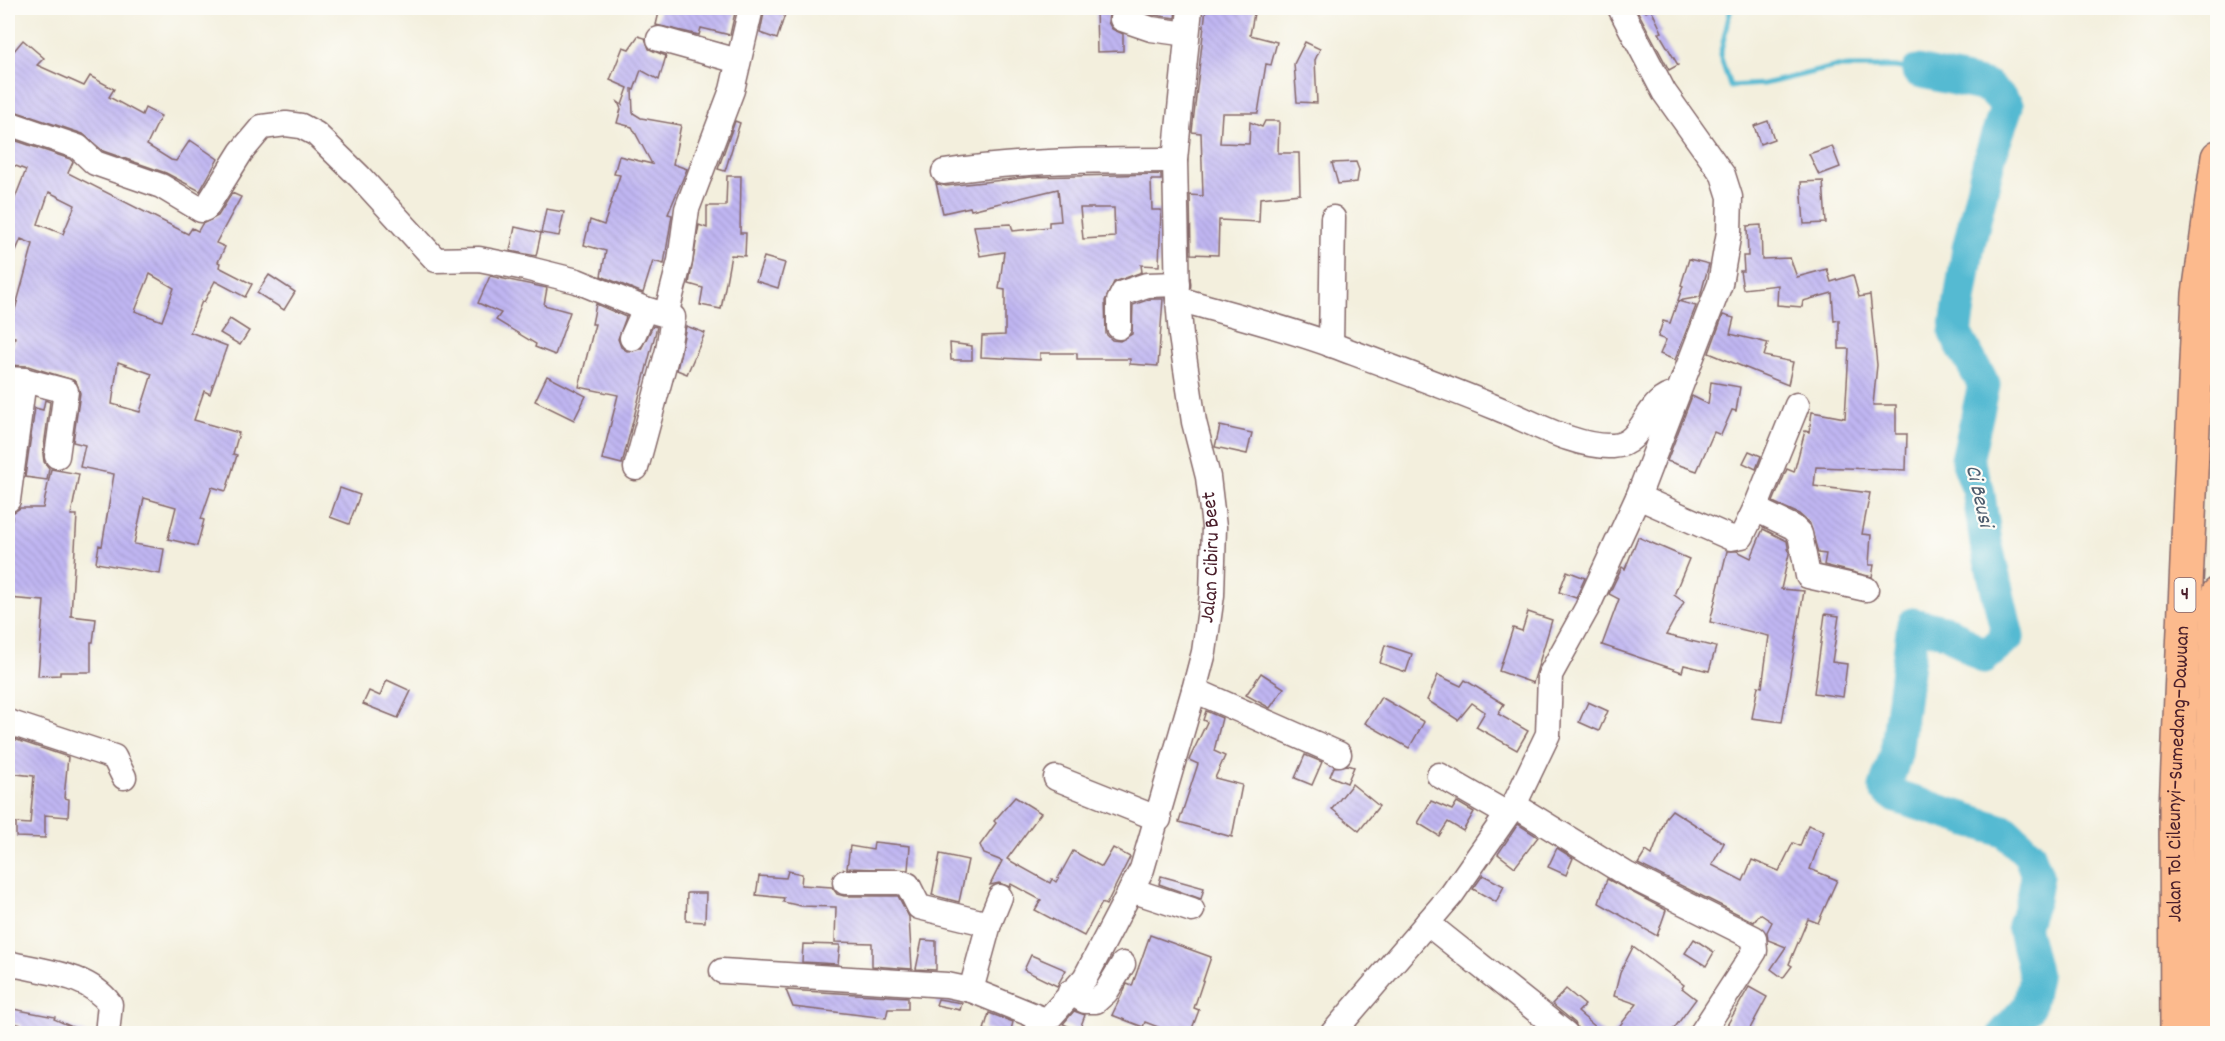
<svg xmlns="http://www.w3.org/2000/svg" width="2225" height="1041" font-family="Dekko,sans-serif">
  <defs>
    <pattern id="building-back-hatch" width="6" height="6" patternUnits="userSpaceOnUse" patternTransform="scale(1.5)"><rect width="6" height="6" fill="#c0b6f2"/><path d="M-1 5l2 2M0 0l6 6M5-1l2 2" fill="none" stroke="#a69cd0"/></pattern>
  </defs>
  <rect width="100%" height="100%" fill="#fdfcf7"/>
  <filter id="ink" filterUnits="userSpaceOnUse"><feTurbulence type="fractalNoise" baseFrequency=".0167" numOctaves="2"/><feDisplacementMap in="SourceGraphic" scale="12" xChannelSelector="R" yChannelSelector="G"/><feConvolveMatrix kernelMatrix="1 2 1 2 8 2 1 2 1" color-interpolation-filters="sRGB"/></filter>
  <filter id="wash" filterUnits="userSpaceOnUse"><feTurbulence type="fractalNoise" baseFrequency=".008" numOctaves="4" result="noise"/><feDisplacementMap in="SourceGraphic" scale="24" xChannelSelector="R" yChannelSelector="G"/><feGaussianBlur stdDeviation="1.35" result="paint"/><feColorMatrix in="noise" values="0 0 0 0 0 0 0 0 0 0 0 0 0 0 0 0 0 1.4 0 .05"/><feComposite in="paint" operator="in"/></filter>
  <g filter="url(#wash)">
    <rect width="100%" height="100%" fill="#f3efdd"/>
    <g fill="none" stroke-linecap="round" stroke-linejoin="round">
      <polyline stroke="#54bad2" stroke-width="5" points="1731,8 1720,55 1730,86 1764,84 1834,67 1895,67 1918,71"/>
      <polyline stroke="#54bad2" stroke-width="33" points="1918,71 1989,87 2007,106 1990,156 1968,249 1955,333 1984,385 1967,460 1978,489 1986,543 2008,637 1984,657 1949,632 1913,624 1896,754 1885,788 1897,797 2006,832 2029,854 2037,875 2033,899 2023,926 2035,976 2029,1006 2004,1034"/>
    </g>
    <g id="blocks">
      <g fill="url(#building-back-hatch)" fill-rule="evenodd">
        <polygon points="660,8 736,8 730,35 701,28 699,35 656,25"/>
        <polygon points="765,8 787,8 777,39 760,33"/>
        <polygon points="1096,8 1114,8 1109,14 1108,22 1112,29 1123,34 1123,51 1097,52"/>
        <polygon points="1132,8 1176,8 1175,18 1154,15"/>
        <polygon points="1206,8 1255,8 1250,35 1277,42 1271,65 1266,64 1258,113 1222,113 1220,143 1249,144 1250,122 1262,127 1265,121 1279,121 1278,153 1299,153 1300,194 1260,198 1259,222 1219,220 1218,255 1191,254 1190,195 1203,196 1201,133 1192,132"/>
        <polygon points="1636,8 1644,8 1646,12 1651,9 1662,32 1659,33 1678,65 1669,70"/>
        <polygon points="638,36 645,38 649,49 666,56 659,80 641,70 634,90 632,89 633,113 641,118 681,125 673,164 687,169 668,214 672,215 664,264 653,261 643,293 601,276 606,251 584,245 590,220 604,225 620,175 614,174 619,156 652,164 632,127 617,123 621,109 618,102 622,105 628,88 610,80 623,47 629,49"/>
        <polygon points="23,40 44,58 37,65 84,86 90,76 114,89 109,97 142,115 145,108 161,116 147,145 171,160 176,161 190,140 218,159 200,191 166,173 103,151 83,134 8,109 8,58"/>
        <polygon points="1305,42 1320,49 1315,60 1317,103 1297,102 1294,64"/>
        <polygon points="735,121 740,123 725,171 718,169"/>
        <polygon points="1768,121 1774,139 1760,144 1754,126"/>
        <path d="M8,138L70,159L73,162L68,173L188,234L192,228L198,231L202,224L218,216L232,193L241,197L216,243L225,247L218,262L220,263L219,267L252,284L245,297L215,281L204,302L202,301L190,332L227,346L210,394L204,391L194,420L239,433L233,454L237,455L226,491L212,487L201,519L204,520L197,546L168,539L176,507L144,498L134,544L164,549L160,574L96,563L99,545L102,546L114,474L80,467L85,445L73,442L80,393L76,381L28,366L8,365L15,337L8,335L33,244L21,239L8,269V200L13,203L26,170L8,163ZM49,192L75,205L63,234L38,224ZM150,274L174,288L162,321L135,311ZM118,362L152,374L140,412L112,404Z"/>
        <polygon points="1832,146 1840,167 1819,175 1809,154"/>
        <polygon points="1356,162 1359,170 1357,182 1338,184 1332,163"/>
        <path d="M1161,174V180H1151L1152,210H1161L1159,266L1141,265L1142,272L1114,282L1105,301L1106,334L1112,340L1120,341L1132,334L1133,305L1150,299H1163L1158,366L1130,364V359H1077V353H1040V360L981,357L982,336L1005,335V290L999,289L1004,252L980,256L974,226L1011,224L1013,231L1049,227V222L1061,221L1058,189L971,210L970,207L943,213L936,183L946,186L1031,177ZM1080,208H1114L1115,237L1083,239Z"/>
        <polygon points="727,176 741,176 740,233 746,233 745,256 731,255 721,309 700,305 703,288 689,284 699,225 707,228 707,206 726,206"/>
        <polygon points="1823,181 1826,223 1804,224 1801,182"/>
        <polygon points="546,209 564,212 559,236 541,233"/>
        <polygon points="1761,225 1762,259 1790,258 1797,277 1827,269 1831,282 1853,275 1859,297 1870,295 1877,365 1873,405 1896,405 1896,434 1907,434 1906,470 1816,467 1814,486 1870,493 1862,534 1871,535 1869,565 1874,565 1872,577 1824,565 1826,554 1818,553 1810,524 1799,514 1773,502 1787,469 1794,472 1805,431 1809,432 1812,412 1845,418 1849,349 1839,349 1839,320 1834,321 1832,293 1803,301 1802,307 1777,305 1778,285 1743,289 1740,271 1744,271 1743,256 1748,256 1747,226"/>
        <polygon points="515,227 541,233 536,256 510,251"/>
        <polygon points="764,257 785,263 778,288 756,281"/>
        <polygon points="1689,259 1709,264 1700,297 1678,301 1696,306 1675,360 1660,354 1666,340 1658,337 1663,321 1670,323 1683,286 1681,285"/>
        <polygon points="269,275 295,292 284,310 257,293"/>
        <polygon points="490,276 547,288 544,305 570,312 555,355 535,347 536,344 496,320 501,313 478,303"/>
        <polygon points="596,304 626,317 618,339 621,347 627,351 641,349 653,326 657,327 622,464 602,459 618,395 579,387 595,324 592,324"/>
        <polygon points="1723,315 1734,318 1730,334 1768,343 1764,356 1793,362 1788,385 1709,353"/>
        <polygon points="230,319 249,331 240,345 220,333"/>
        <polygon points="686,326 705,333 687,374 677,370"/>
        <polygon points="950,343 972,346 972,360 951,360"/>
        <polygon points="547,376 586,396 574,420 535,401"/>
        <polygon points="1711,382 1740,387 1736,411 1732,410 1721,435 1714,432 1697,471 1667,461 1692,396 1708,404"/>
        <polygon points="45,400 50,402 43,454 44,462 49,468 47,480 25,477 35,408 43,410"/>
        <polygon points="1220,426 1252,433 1247,454 1215,447"/>
        <polygon points="1749,451 1761,456 1756,469 1743,463"/>
        <polygon points="51,469 79,474 71,515 77,515 71,616 96,619 93,642 91,642 91,672 60,672 60,675 38,676 44,601 8,598 10,537 8,536 8,518 12,519 12,513 20,508 43,508"/>
        <polygon points="340,488 360,495 349,524 330,517"/>
        <polygon points="1763,529 1787,541 1789,554 1781,589 1804,591 1782,722 1752,718 1758,686 1762,687 1769,636 1710,622 1727,551 1737,551 1751,558"/>
        <polygon points="1638,537 1689,559 1674,595 1684,602 1666,635 1716,647 1709,671 1684,665 1682,672 1602,645 1619,599 1609,594 1622,567 1625,569"/>
        <polygon points="1567,571 1585,578 1576,598 1559,592"/>
        <polygon points="1528,612 1552,620 1533,683 1499,671 1513,628 1522,631"/>
        <polygon points="1825,614 1839,616 1832,662 1847,664 1843,697 1814,693"/>
        <polygon points="1385,645 1412,654 1406,672 1380,663"/>
        <polygon points="1261,673 1284,688 1270,708 1246,695"/>
        <polygon points="1438,675 1461,686 1465,680 1504,704 1498,714 1528,731 1517,750 1476,727 1485,712 1472,703 1458,720 1427,700"/>
        <polygon points="387,680 411,691 398,718 363,704 369,691 380,696"/>
        <polygon points="1381,697 1424,722 1409,748 1365,723"/>
        <polygon points="1588,702 1608,711 1599,731 1579,722"/>
        <polygon points="1206,711 1222,718 1214,751 1225,756 1215,778 1242,785 1232,837 1179,822 1198,764 1189,760 1207,722 1203,720"/>
        <polygon points="11,738 68,757 64,798 69,799 68,817 45,815 45,838 16,837 16,823 30,824 34,776 8,773"/>
        <polygon points="1305,755 1322,762 1312,785 1295,778"/>
        <polygon points="1348,765 1354,767 1347,783 1330,776 1334,767"/>
        <polygon points="1352,784 1379,806 1359,831 1332,809"/>
        <polygon points="1015,797 1041,813 1007,859 1050,883 1052,879 1056,882 1073,851 1102,867 1113,848 1130,857 1106,905 1102,903 1084,936 1035,910 1041,900 1011,884 1010,887 999,883 990,885 1002,861 984,854 980,845 996,823 994,821"/>
        <polygon points="1431,801 1452,810 1457,802 1474,812 1463,831 1448,822 1439,836 1418,823"/>
        <polygon points="1672,810 1724,843 1712,865 1743,881 1752,860 1779,871 1793,843 1800,846 1808,825 1824,831 1810,869 1837,880 1818,923 1808,919 1789,964 1792,966 1783,978 1771,969 1786,947 1768,940 1767,932 1772,922 1760,914 1754,922 1638,864 1646,851 1652,855 1666,817"/>
        <polygon points="1518,824 1538,837 1515,867 1498,854"/>
        <polygon points="874,842 910,846 908,870 847,868 850,846 873,850"/>
        <polygon points="1557,848 1573,858 1566,875 1548,867"/>
        <polygon points="940,854 968,860 959,902 932,895"/>
        <polygon points="788,871 802,874 801,885 832,887 837,894 844,896 898,896 909,917 912,969 872,966 872,943 835,942 836,907 801,906 783,902 784,898 756,895 759,876 786,878"/>
        <polygon points="1483,875 1504,886 1496,902 1473,889"/>
        <polygon points="1161,876 1204,888 1201,899 1159,884"/>
        <polygon points="1607,879 1666,910 1657,936 1599,903"/>
        <polygon points="687,893 706,893 705,922 686,921"/>
        <polygon points="1150,935 1211,957 1194,1008 1199,1010 1190,1034 1176,1034 1145,1022 1143,1027 1112,1015 1127,984 1132,986"/>
        <polygon points="1694,939 1714,952 1706,966 1685,953"/>
        <polygon points="922,940 936,941 936,970 916,969"/>
        <polygon points="803,944 840,945 838,964 802,962"/>
        <polygon points="1633,947 1684,985 1682,988 1696,999 1670,1034 1613,1034 1637,1004 1614,996 1620,973"/>
        <polygon points="1031,955 1066,970 1057,986 1024,970"/>
        <polygon points="1749,987 1767,997 1747,1034 1722,1034"/>
        <polygon points="1566,989 1585,1005 1578,1012 1604,1034 1580,1034 1575,1023 1552,1004"/>
        <polygon points="786,990 908,997 908,1009 888,1009 886,1018 793,1007"/>
        <polygon points="938,999 962,1003 960,1010 936,1005"/>
        <polygon points="8,1008 55,1017 54,1019 88,1034 20,1034 22,1025 8,1022"/>
        <polygon points="1074,1011 1085,1015 1079,1031 1063,1024"/>
        <polygon points="989,1013 1013,1022 1010,1034 984,1030"/>
      </g>
    </g>
  </g>
  <g filter="url(#ink)">
    <use href="#blocks" fill-opacity="0" stroke="#856869" stroke-width="1.5"/>
    <g fill="none" stroke-linecap="round" stroke-linejoin="round">
      <g stroke="#856869" stroke-width="27">
        <g id="minor">
          <polyline points="1122,19 1151,29 1187,34"/>
          <polyline points="659,39 738,61"/>
          <polyline points="8,123 78,147 95,163 161,186 201,210 206,208 241,152 262,127 286,124 301,126 316,134 360,177 436,260 479,259 525,268 577,281 645,309 673,317 668,350 636,468"/>
          <path d="M944,172C1020,160 1098,160 1175,160"/>
          <path d="M1178,299C1230,314 1284,327 1335,346C1389,366 1444,386 1497,408C1530,421 1576,448 1613,446C1646,444 1644,398 1677,394"/>
          <polyline points="666,315 680,261 687,209 732,90 751,8"/>
          <polyline points="1119,327 1119,301 1123,293 1147,285 1178,284"/>
          <polyline points="632,338 645,309"/>
          <polyline points="1331,345 1333,218"/>
          <polyline points="8,379 24,380 66,391 57,456"/>
          <polyline points="1638,497 1731,538 1742,536 1755,509 1793,527 1800,534 1808,576 1866,589"/>
          <polyline points="8,500 24,380"/>
          <polyline points="1755,509 1797,405"/>
          <polyline points="1194,690 1339,754"/>
          <polyline points="8,722 114,757 124,777"/>
          <polyline points="1439,775 1507,814"/>
          <polyline points="1056,778 1159,819"/>
          <polyline points="1514,805 1626,874 1754,938 1755,951 1701,1034"/>
          <polyline points="845,882 900,882 908,885 919,907 989,924 1000,897"/>
          <polyline points="1131,890 1192,910"/>
          <polyline points="1427,923 1566,1034"/>
          <path d="M8,963C43,972 87,973 110,1004L107,1034"/>
          <polyline points="722,971 947,985 971,990 1045,1020"/>
          <polyline points="971,990 989,924"/>
          <polyline points="1070,992 1085,1001 1096,1001 1106,992 1123,964"/>
          <path id="s1" d="M1035,1034L1085,978L1142,869L1194,690L1204,652L1212,595L1214,527L1208,477L1194,422L1181,336L1178,299L1175,160L1190,8"/>
          <polyline points="1332,1034 1452,894 1514,805 1548,734 1550,675 1587,608 1638,497 1720,284 1729,232 1730,197 1723,175 1664,92 1620,8"/>
        </g>
      </g>
      <g stroke="#856869" stroke-width="36">
        <g id="highway">
          <path id="s2" d="M2177,1034L2176,808L2199,294L2218,157"/>
          <polyline points="2207,1034 2209,810 2218,594"/>
        </g>
      </g>
      <use href="#minor" stroke="#fff" stroke-width="24"/>
      <use href="#highway" stroke="#fcba8d" stroke-width="33"/>
    </g>
  </g>
  <g text-anchor="middle" dominant-baseline="central" stroke-width="4.5" stroke-linejoin="round" paint-order="stroke">
    <rect fill="#fdfcf7" stroke="#806168" stroke-width="1.5" x="2174.5" y="578" width="21" height="34" rx="4.5"/>
    <g font-size="20" font-weight="bold" fill="#4a1f2b">
      <text x="2185" y="595">4</text>
    </g>
    <g font-size="21" fill="#4a1f2b" stroke="#fdfcf7">
      <text stroke="none"><textPath href="#s1" startOffset="519">Jalan Cibiru Beet</textPath></text>
      <text stroke="none"><textPath href="#s2" startOffset="260">Jalan Tol Cileunyi–Sumedang–Dawuan</textPath></text>
    </g>
    <g font-size="22" font-style="italic" fill="#4e5d6e" stroke="#fdfcf7">
      <text transform="translate(1978 496) rotate(77)">Ci Beusi</text>
    </g>
  </g>
  <rect width="2225" height="1041" fill="none" stroke="#fdfcf7" stroke-width="30"/>
</svg>
